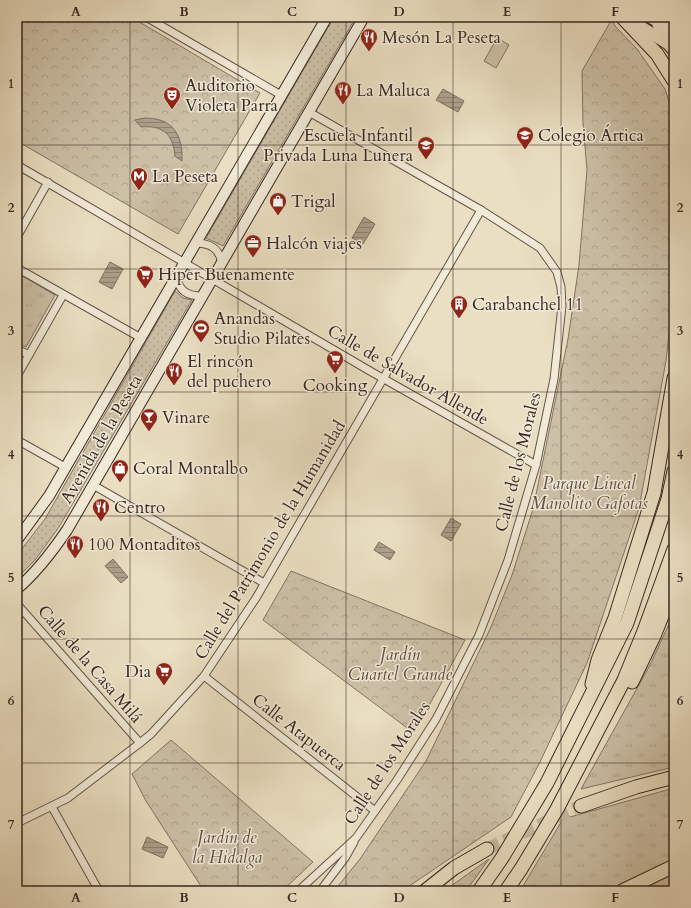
<svg xmlns="http://www.w3.org/2000/svg" width="691" height="908" font-family="Cardo,serif">
  <defs>
    <pattern id="grass-tufts" width="24" height="20" patternUnits="userSpaceOnUse"><rect width="24" height="20" fill="#ccc0a7"/><path d="M3 7l-1-3M5 7V3M7 7l1-3M15 17l-1-3M17 17v-4M19 17l1-3" fill="none" stroke="#b0a58f"/></pattern>
    <pattern id="park-crowns" width="20" height="18" patternUnits="userSpaceOnUse"><rect width="20" height="18" fill="#ccc0a7"/><path d="M2 6a3 3 0 1 1 6 0M12 15a3 3 0 1 1 6 0" fill="none" stroke="#b0a58f"/></pattern>
    <pattern id="garden-dots" width="8" height="8" patternUnits="userSpaceOnUse"><rect width="8" height="8" fill="#ccc0a7"/><path d="M2 2h.1M6 6h.1" fill="none" stroke="#b0a58f" stroke-width="1.8" stroke-linecap="round"/></pattern>
    <pattern id="water-rules" width="6" height="5" patternUnits="userSpaceOnUse"><rect width="6" height="5" fill="#ada08b"/><path d="M0 2.5h6" fill="none" stroke="#8e8271"/></pattern>
  </defs>
  <rect width="100%" height="100%" fill="#eadfc2"/>
  <filter id="stains"><feTurbulence type="fractalNoise" baseFrequency=".005" numOctaves="4"/><feColorMatrix values="0 0 0 0 .2 0 0 0 0 .09 0 0 0 0 .02 0 0 0 .5 -.17"/></filter>
  <radialGradient id="worn" r=".72"><stop offset=".6" stop-color="#630" stop-opacity="0"/><stop offset="1" stop-color="#630" stop-opacity=".3"/></radialGradient>
  <g fill="url(#grass-tufts)" stroke="#827464">
    <polygon points="17,273 55,295 26,347 17,342"/>
    <polygon points="674,613 674,767 581,789 651,663"/>
    <polygon points="674,788 674,891 520,891 563,819"/>
    <polygon points="489,859 466,891 444,891"/>
  </g>
  <g fill="url(#park-crowns)" stroke="#827464">
    <polygon points="17,17 131,17 260,93 178,234 17,141"/>
    <polygon points="612,19 615,26 637,49 665,89 674,117 674,288 666,361 639,508 587,663 539,764 511,817 402,891 334,891 360,859 426,761 491,627 512,575 533,509 568,339 579,265 587,170 583,123 582,71"/>
    <polygon points="291,571 465,640 414,733 263,620"/>
    <polygon points="171,740 313,862 282,891 204,891 146,801 132,774"/>
  </g>
  <g fill="url(#garden-dots)" stroke="#827464">
    <polygon points="334,17 356,17 223,246 206,238"/>
    <polygon points="175,291 183,298 192,300 59,527 35,560 17,578 17,555 45,519"/>
  </g>
  <polygon fill="#ccc0a7" stroke="#827464" points="497,38 509,45 496,68 484,61"/>
  <g fill="url(#water-rules)" stroke="#7e7061">
    <polygon points="443,89 464,101 458,112 436,100"/>
    <path d="M145,118C173,118 183,135 182,161L175,156C173,134 163,125 141,127L135,120Z"/>
    <polygon points="364,217 375,224 363,244 352,238"/>
    <polygon points="110,262 123,269 112,289 99,282"/>
    <polygon points="451,518 461,524 451,541 441,535"/>
    <polygon points="379,542 395,552 390,560 374,550"/>
    <polygon points="113,559 128,577 121,583 105,566"/>
    <polygon points="147,837 168,847 163,858 142,849"/>
  </g>
  <g fill="none" stroke-linecap="round" stroke-linejoin="round">
    <polyline stroke="#c6baa2" stroke-width="13" stroke-dasharray="13 6" stroke-linecap="butt" points="487,849 581,806"/>
    <g stroke="#645549" stroke-width="9">
      <g id="street">
        <polyline points="146,17 281,95"/>
        <polyline points="17,165 370,371 536,465"/>
        <polyline points="17,237 48,182"/>
        <path d="M195,243C210,243 219,248 222,263"/>
        <polyline points="17,268 141,338"/>
        <path d="M176,276C179,291 187,296 202,296"/>
        <polyline points="17,349 29,355"/>
        <polyline points="17,376 63,295"/>
        <polyline points="17,440 65,467"/>
        <polyline points="93,485 264,583"/>
        <polyline points="17,604 140,743"/>
        <polyline points="204,676 375,811"/>
        <polyline points="52,807 99,891"/>
        <polyline points="17,823 68,798 140,743 151,734 204,676 256,598 481,210"/>
        <polyline points="298,891 356,838 397,780 436,719 479,635 508,560 536,465 554,379 562,306 561,287 557,272 540,248 481,210 309,112"/>
        <polyline points="320,891 345,858 354,842"/>
      </g>
    </g>
    <g stroke="#372721" stroke-width="12">
      <g id="secondary">
        <polyline points="17,540 49,496 327,17"/>
        <path d="M17,589C37,572 52,552 67,530L364,17"/>
      </g>
    </g>
    <g stroke="#372721" stroke-width="13">
      <g id="primary">
        <polyline points="626,17 668,44 674,51"/>
        <polyline points="658,25 674,35"/>
      </g>
    </g>
    <g stroke="#372721" stroke-width="15">
      <g id="highway">
        <polyline points="622,17 657,54 674,81"/>
        <polyline points="651,17 674,28"/>
        <polyline points="632,682 654,636 674,586"/>
        <polyline points="592,684 598,660 615,618 654,493 674,378"/>
        <polyline points="581,806 636,787 674,777"/>
        <polyline points="425,891 454,868 487,849"/>
        <polyline points="479,891 502,858 547,783 627,623 668,499 674,471"/>
        <polyline points="506,891 521,869 557,809 624,680 644,631 674,549"/>
        <polyline points="622,891 674,866"/>
      </g>
    </g>
    <use href="#street" stroke="#f1ead7" stroke-width="7"/>
    <use href="#secondary" stroke="#f1ead7" stroke-width="10"/>
    <use href="#primary" stroke="#eadfc2" stroke-width="11"/>
    <use href="#highway" stroke="#eadfc2" stroke-width="13"/>
  </g>
  <path fill="none" stroke="#372721" stroke-width="1" stroke-opacity="0.55" d="M130,17V891M238,17V891M346,17V891M453,17V891M561,17V891M17,145H674M17,269H674M17,392H674M17,516H674M17,639H674M17,763H674"/>
  <defs>
    <g id="restaurant-pin" transform="scale(0.9)"><path d="M0 17L-7.5 6A9.5 9.5 0 1 1 7.5 6Z" fill="#8f2418" stroke="#f1ead7"/><path d="M-5-6h1v4h1v-4h1v4h1v-4h1v5L-1.5 .5V6h-2V.5L-5-1ZM5-6V6H3V1.5H1.5Q1.5-4 5-6Z" fill="#fff"/></g>
    <g id="theatre-pin" transform="scale(0.9)"><path d="M0 17L-7.5 6A9.5 9.5 0 1 1 7.5 6Z" fill="#8f2418" stroke="#f1ead7"/><path d="M-5-5.5Q0-4 5-5.5V0Q5 5 0 6Q-5 5-5 0ZM-3.3-2.5H-1v1.5H-3.3ZM1-2.5H3.3v1.5H1ZM-2.8 1Q0 5.5 2.8 1Z" fill="#fff"/></g>
    <g id="school-pin" transform="scale(0.9)"><path d="M0 17L-7.5 6A9.5 9.5 0 1 1 7.5 6Z" fill="#8f2418" stroke="#f1ead7"/><path d="M0-5L7-2L0 1L-7-2ZM-4 1L0 2.5L4 1V4Q0 6-4 4Z" fill="#fff"/></g>
    <g id="metro-pin" transform="scale(0.9)"><path d="M0 17L-7.5 6A9.5 9.5 0 1 1 7.5 6Z" fill="#8f2418" stroke="#f1ead7"/><path d="M-5.5 5V-5H-3L0 0L3-5H5.5V5H3V-.5L0 4L-3-.5V5Z" fill="#fff"/></g>
    <g id="shop-pin" transform="scale(0.9)"><path d="M0 17L-7.5 6A9.5 9.5 0 1 1 7.5 6Z" fill="#8f2418" stroke="#f1ead7"/><path d="M-5-2.5h2.3a2.7 3.5 0 0 1 5.4 0H5L5.5 6h-11ZM-1.5-2.5h3a1.5 2.3 0 0 0-3 0Z" fill="#fff"/></g>
    <g id="office-pin" transform="scale(0.9)"><path d="M0 17L-7.5 6A9.5 9.5 0 1 1 7.5 6Z" fill="#8f2418" stroke="#f1ead7"/><path d="M-6-3h4V-5.5h4V-3h4V5H-6ZM-1-4.5V-3h2v-1.5ZM-6 0V1H6V0Z" fill="#fff"/></g>
    <g id="supermarket-pin" transform="scale(0.9)"><path d="M0 17L-7.5 6A9.5 9.5 0 1 1 7.5 6Z" fill="#8f2418" stroke="#f1ead7"/><path d="M-6-5.5h2.5l.6 2H6L4.5 2H-2.5L-4.4-4H-6ZM-1.5 3.2a1.3 1.3 0 1 0 .1 0ZM3 3.2a1.3 1.3 0 1 0 .1 0Z" fill="#fff"/></g>
    <g id="building-pin" transform="scale(0.9)"><path d="M0 17L-7.5 6A9.5 9.5 0 1 1 7.5 6Z" fill="#8f2418" stroke="#f1ead7"/><path d="M-4-6H4V6H1V3H-1V6H-4ZM-2.5-4.3h1.7v1.8h-1.7ZM.8-4.3h1.7v1.8H.8ZM-2.5-1h1.7V.8h-1.7ZM.8-1h1.7V.8H.8Z" fill="#fff"/></g>
    <g id="stadium-pin" transform="scale(0.9)"><path d="M0 17L-7.5 6A9.5 9.5 0 1 1 7.5 6Z" fill="#8f2418" stroke="#f1ead7"/><path d="M0-5a6.5 5 0 1 0 0 10a6.5 5 0 1 0 0-10ZM-3.5-1.8h7v3.6h-7Z" fill="#fff"/></g>
    <g id="bar-pin" transform="scale(0.9)"><path d="M0 17L-7.5 6A9.5 9.5 0 1 1 7.5 6Z" fill="#8f2418" stroke="#f1ead7"/><path d="M-6-5H6L.8 .8V4.5H3.5V6h-7V4.5H-.8V.8Z" fill="#fff"/></g>
  </defs>
  <g fill-rule="evenodd">
    <use href="#restaurant-pin" x="369" y="37"/>
    <use href="#restaurant-pin" x="343" y="90"/>
    <use href="#theatre-pin" x="172" y="95"/>
    <use href="#school-pin" x="525" y="135"/>
    <use href="#school-pin" x="426" y="145"/>
    <use href="#metro-pin" x="139" y="176"/>
    <use href="#shop-pin" x="278" y="201"/>
    <use href="#office-pin" x="253" y="243"/>
    <use href="#supermarket-pin" x="145" y="274"/>
    <use href="#building-pin" x="459" y="304"/>
    <use href="#stadium-pin" x="201" y="328"/>
    <use href="#supermarket-pin" x="335" y="359"/>
    <use href="#restaurant-pin" x="174" y="371"/>
    <use href="#bar-pin" x="149" y="417"/>
    <use href="#shop-pin" x="120" y="468"/>
    <use href="#restaurant-pin" x="101" y="507"/>
    <use href="#restaurant-pin" x="75" y="544"/>
    <use href="#supermarket-pin" x="164" y="671"/>
  </g>
  <g text-anchor="middle" dominant-baseline="central" stroke-width="3" stroke-linejoin="round" paint-order="stroke">
    <g font-size="17" fill="#372721" stroke="#f1ead7" text-anchor="start">
      <text x="382" y="37">Mesón La Peseta</text>
      <text x="185" y="85">Auditorio<tspan x="185" dy="20">Violeta Parra</tspan></text>
      <text x="356" y="90">La Maluca</text>
      <text x="413" y="135" text-anchor="end">Escuela Infantil<tspan x="413" dy="20">Privada Luna Lunera</tspan></text>
      <text x="538" y="135">Colegio Ártica</text>
      <text x="152" y="176">La Peseta</text>
      <text x="291" y="201">Trigal</text>
      <text x="266" y="243">Halcón viajes</text>
      <text x="158" y="274">Hiper Buenamente</text>
      <text x="472" y="304">Carabanchel 11</text>
      <text x="214" y="318">Anandas<tspan x="214" dy="20">Studio Pilates</tspan></text>
      <text x="187" y="361">El rincón<tspan x="187" dy="20">del puchero</tspan></text>
      <text x="335" y="385" text-anchor="middle">Cooking</text>
      <text x="162" y="417">Vinare</text>
      <text x="133" y="468">Coral Montalbo</text>
      <text x="114" y="507">Centro</text>
      <text x="88" y="544">100 Montaditos</text>
      <text x="151" y="671" text-anchor="end">Dia</text>
    </g>
    <g font-size="17" fill="#372721" stroke="#f1ead7">
      <text transform="translate(408 375) rotate(30)">Calle de Salvador Allende</text>
      <text transform="translate(101 439) rotate(-60)">Avenida de la Peseta</text>
      <text transform="translate(518 462) rotate(-76)">Calle de los Morales</text>
      <text transform="translate(270 540) rotate(-59)">Calle del Patrimonio de la Humanidad</text>
      <text transform="translate(90 664) rotate(49)">Calle de la Casa Milá</text>
      <text transform="translate(299 732) rotate(38)">Calle Atapuerca</text>
      <text transform="translate(387 763) rotate(-57)">Calle de los Morales</text>
    </g>
    <g font-size="17" font-style="italic" fill="#5c4d42" stroke="#f1ead7">
      <text x="589" y="483">Parque Lineal<tspan x="589" dy="20">Manolito Gafotas</tspan></text>
      <text x="400" y="654">Jardín<tspan x="400" dy="20">Cuartel Grande</tspan></text>
      <text x="227" y="837">Jardín de<tspan x="227" dy="20">la Hidalga</tspan></text>
    </g>
  </g>
  <rect width="691" height="908" fill="none" stroke="#eadfc2" stroke-width="44"/>
  <rect x="22" y="22" width="647" height="864" fill="none" stroke="#372721" stroke-width="1.5"/>
  <g font-size="13" text-anchor="middle" font-weight="bold" fill="#372721">
    <text x="76" y="16">A</text>
    <text x="184" y="16">B</text>
    <text x="292" y="16">C</text>
    <text x="399" y="16">D</text>
    <text x="507" y="16">E</text>
    <text x="615" y="16">F</text>
    <text x="11" y="88">1</text>
    <text x="680" y="88">1</text>
    <text x="11" y="212">2</text>
    <text x="680" y="212">2</text>
    <text x="11" y="335">3</text>
    <text x="680" y="335">3</text>
    <text x="11" y="459">4</text>
    <text x="680" y="459">4</text>
    <text x="11" y="582">5</text>
    <text x="680" y="582">5</text>
    <text x="11" y="705">6</text>
    <text x="680" y="705">6</text>
    <text x="11" y="829">7</text>
    <text x="680" y="829">7</text>
    <text x="76" y="902">A</text>
    <text x="184" y="902">B</text>
    <text x="292" y="902">C</text>
    <text x="399" y="902">D</text>
    <text x="507" y="902">E</text>
    <text x="615" y="902">F</text>
  </g>
  <rect width="100%" height="100%" filter="url(#stains)"/>
  <rect width="100%" height="100%" fill="url(#worn)"/>
</svg>
